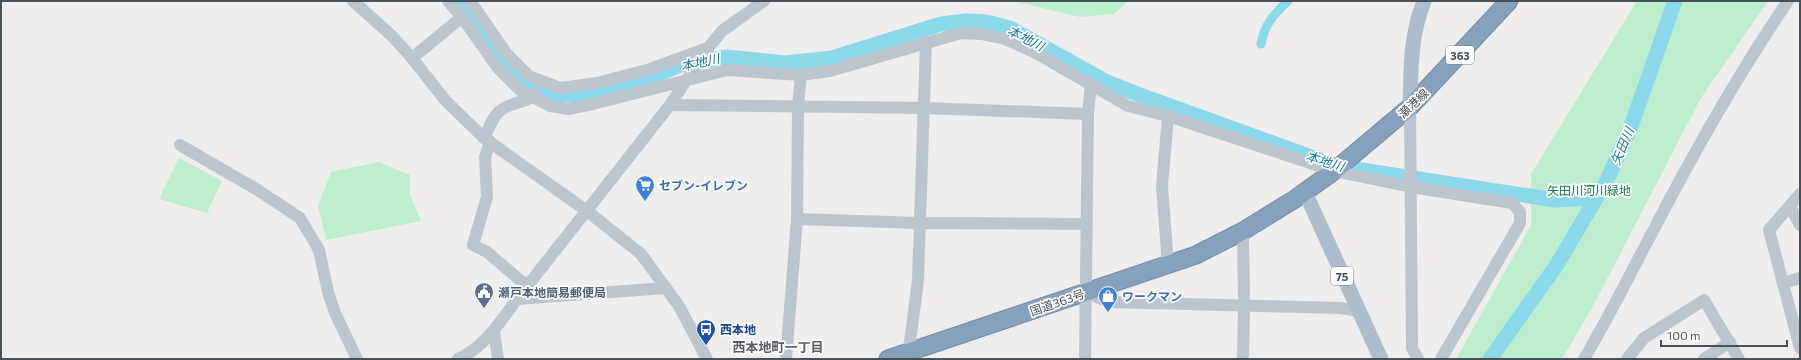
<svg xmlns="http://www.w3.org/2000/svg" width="1801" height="360" font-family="Commissioner,'Noto Sans JP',sans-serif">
  <rect width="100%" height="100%" fill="#f0eded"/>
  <g fill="#bceece">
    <polygon points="1013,1 1128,1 1114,14 1080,17"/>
    <polygon points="1637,1 1768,1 1701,98 1592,308 1562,359 1456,359 1531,225 1531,174"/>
    <polygon points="179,158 222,181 207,213 159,199"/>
    <polygon points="379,162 410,175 410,195 421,221 326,240 318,206 331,172"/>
  </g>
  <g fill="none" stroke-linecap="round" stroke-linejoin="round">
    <path stroke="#8ad8ea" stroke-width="9" d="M1261,44C1264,25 1274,14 1288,1"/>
    <g stroke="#8ad8ea" stroke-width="15">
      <polyline points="461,1 497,54 511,69 531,89 552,94 573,95 610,89 651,78 680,65 727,57 785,63 832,58 941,24 966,21 987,22 1010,28 1107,82 1140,95 1336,166 1555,200 1596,198"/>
      <polyline points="1490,359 1556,266 1607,180 1630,129 1675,1"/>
    </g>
    <g stroke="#718ca8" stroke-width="19">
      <polyline id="highway" points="888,359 1196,255 1243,231 1295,199 1334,171 1410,107 1509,1"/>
    </g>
    <g stroke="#bcc5cd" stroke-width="12">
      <polyline points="353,1 391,35 412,58 445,100 484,138 587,211 641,254 679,306 707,359"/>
      <polyline points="448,1 462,17 497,67 520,90 550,106 568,109 593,104 727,70 801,75 830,71 961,33 981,34 1005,39 1036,53 1128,106 1168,116 1334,171 1411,187 1512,203 1520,212 1520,223 1441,359"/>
      <polyline points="470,1 507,54 529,76 561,88 597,83 650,69 708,48"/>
      <polyline points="412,58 462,17"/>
      <polyline points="670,105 925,108 1088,114"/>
      <polyline points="1410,107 1412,348 1418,359"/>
      <path d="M484,138C489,129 493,115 501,110C511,102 528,103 535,93"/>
      <polyline points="490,141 485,157 487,197 473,245 487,252 527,286"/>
      <polyline points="180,145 256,189 300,218 319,250 328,292 335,313 357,359"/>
      <polyline points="1800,194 1769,230 1800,348"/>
      <polyline points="1790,206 1800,225"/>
      <polyline points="797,219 921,223 1087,224"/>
      <polyline points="1168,265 1162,186 1168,116"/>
      <polyline points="1783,283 1800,278"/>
      <polyline points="1087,292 1108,302 1340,308 1359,311"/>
      <polyline points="517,299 666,288"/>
      <polyline points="494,331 498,359"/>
      <polyline points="908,358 918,280 926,42"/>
      <path d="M458,359C485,347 500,322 517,299L670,105L708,48L722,31L764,1"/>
      <polyline points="786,359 797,219 798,106 801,75"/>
      <polyline points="1085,359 1088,114 1091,84"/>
      <polyline points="1243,359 1244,305 1243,231"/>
      <path d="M1584,359C1609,317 1630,274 1653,231C1694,152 1738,74 1788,1"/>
      <polyline points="1627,359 1644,338 1704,300 1739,359"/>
      <polyline points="1704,359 1730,342"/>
    </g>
    <g stroke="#adbdcc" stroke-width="15">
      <path d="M1410,107C1411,69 1410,37 1424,1"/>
      <polyline points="1305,192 1381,359"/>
    </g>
    <use href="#highway" stroke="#86a1bc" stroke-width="17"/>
  </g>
  <defs>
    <g id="supermarket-pin" transform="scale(1)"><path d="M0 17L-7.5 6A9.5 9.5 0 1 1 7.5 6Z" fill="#3f7fe0" stroke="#fff"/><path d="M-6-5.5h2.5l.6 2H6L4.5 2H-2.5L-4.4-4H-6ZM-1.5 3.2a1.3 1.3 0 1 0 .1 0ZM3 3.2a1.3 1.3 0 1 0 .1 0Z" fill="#fff"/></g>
    <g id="civic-pin" transform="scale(1)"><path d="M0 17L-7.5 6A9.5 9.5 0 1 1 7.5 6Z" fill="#5c6f8a" stroke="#fff"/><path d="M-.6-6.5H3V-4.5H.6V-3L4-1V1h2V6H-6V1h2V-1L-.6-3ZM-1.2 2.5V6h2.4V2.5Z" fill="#fff"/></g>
    <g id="shop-pin" transform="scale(1)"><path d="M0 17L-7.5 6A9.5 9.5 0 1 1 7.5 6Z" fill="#3f7fe0" stroke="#fff"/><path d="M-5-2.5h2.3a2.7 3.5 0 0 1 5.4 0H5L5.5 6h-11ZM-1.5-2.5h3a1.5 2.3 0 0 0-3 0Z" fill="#fff"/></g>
    <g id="bus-pin" transform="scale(1)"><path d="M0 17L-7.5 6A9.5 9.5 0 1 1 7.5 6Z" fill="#1a4fb4" stroke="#fff"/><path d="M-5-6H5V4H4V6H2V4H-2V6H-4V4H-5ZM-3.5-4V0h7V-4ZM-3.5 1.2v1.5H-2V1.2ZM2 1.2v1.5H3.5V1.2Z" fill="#fff"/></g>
  </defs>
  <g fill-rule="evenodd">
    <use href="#supermarket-pin" x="645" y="185"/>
    <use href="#civic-pin" x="484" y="292"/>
    <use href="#shop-pin" x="1108" y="296"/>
    <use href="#bus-pin" x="706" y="329"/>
  </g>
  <g text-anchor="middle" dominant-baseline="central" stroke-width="3.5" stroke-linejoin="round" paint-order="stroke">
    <g fill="#fff" stroke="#7e858c" stroke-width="1">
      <rect x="1446" y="46" width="28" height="18" rx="3"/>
      <rect x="1331" y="267" width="22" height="18" rx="3"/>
    </g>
    <g font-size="11" font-weight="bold" fill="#46515a">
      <text x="1460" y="55">363</text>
      <text x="1342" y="276">75</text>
    </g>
    <g font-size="12" fill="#46515a" stroke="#fff">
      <text transform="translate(1413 103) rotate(-43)">瀬港線</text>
      <text transform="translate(1057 302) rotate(-19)">国道363号</text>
    </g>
    <g font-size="12" font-weight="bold" fill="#366cbe" stroke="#fff" text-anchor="start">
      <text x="659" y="185">セブン-イレブン</text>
      <text x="1122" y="296">ワークマン</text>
    </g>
    <g font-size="12" fill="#187a47" stroke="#fff">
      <text x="1589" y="190">矢田川河川緑地</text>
    </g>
    <g font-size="12" font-weight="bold" fill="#4e5e75" stroke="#fff" text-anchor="start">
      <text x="498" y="292">瀬戸本地簡易郵便局</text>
    </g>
    <g font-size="12" font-weight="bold" fill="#164399" stroke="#fff" text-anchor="start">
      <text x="720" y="329">西本地</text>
    </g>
    <g font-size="13" font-style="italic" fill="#0f7c96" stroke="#fff">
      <text transform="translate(1026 38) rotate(27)">本地川</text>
      <text transform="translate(700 62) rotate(-12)">本地川</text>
      <text transform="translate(1622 146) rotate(-67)">矢田川</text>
      <text transform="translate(1325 161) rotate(17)">本地川</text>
    </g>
    <g font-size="13" font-weight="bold" fill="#5a5e62" stroke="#fff">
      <text x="778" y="347">西本地町一丁目</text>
    </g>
  </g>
  <rect width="1801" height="360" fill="none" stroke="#46515a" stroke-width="4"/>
  <path d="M1661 340v6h126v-6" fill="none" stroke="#46515a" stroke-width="2"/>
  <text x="1667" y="340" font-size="12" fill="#46515a" stroke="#ffffff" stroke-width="3" paint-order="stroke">100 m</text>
</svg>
